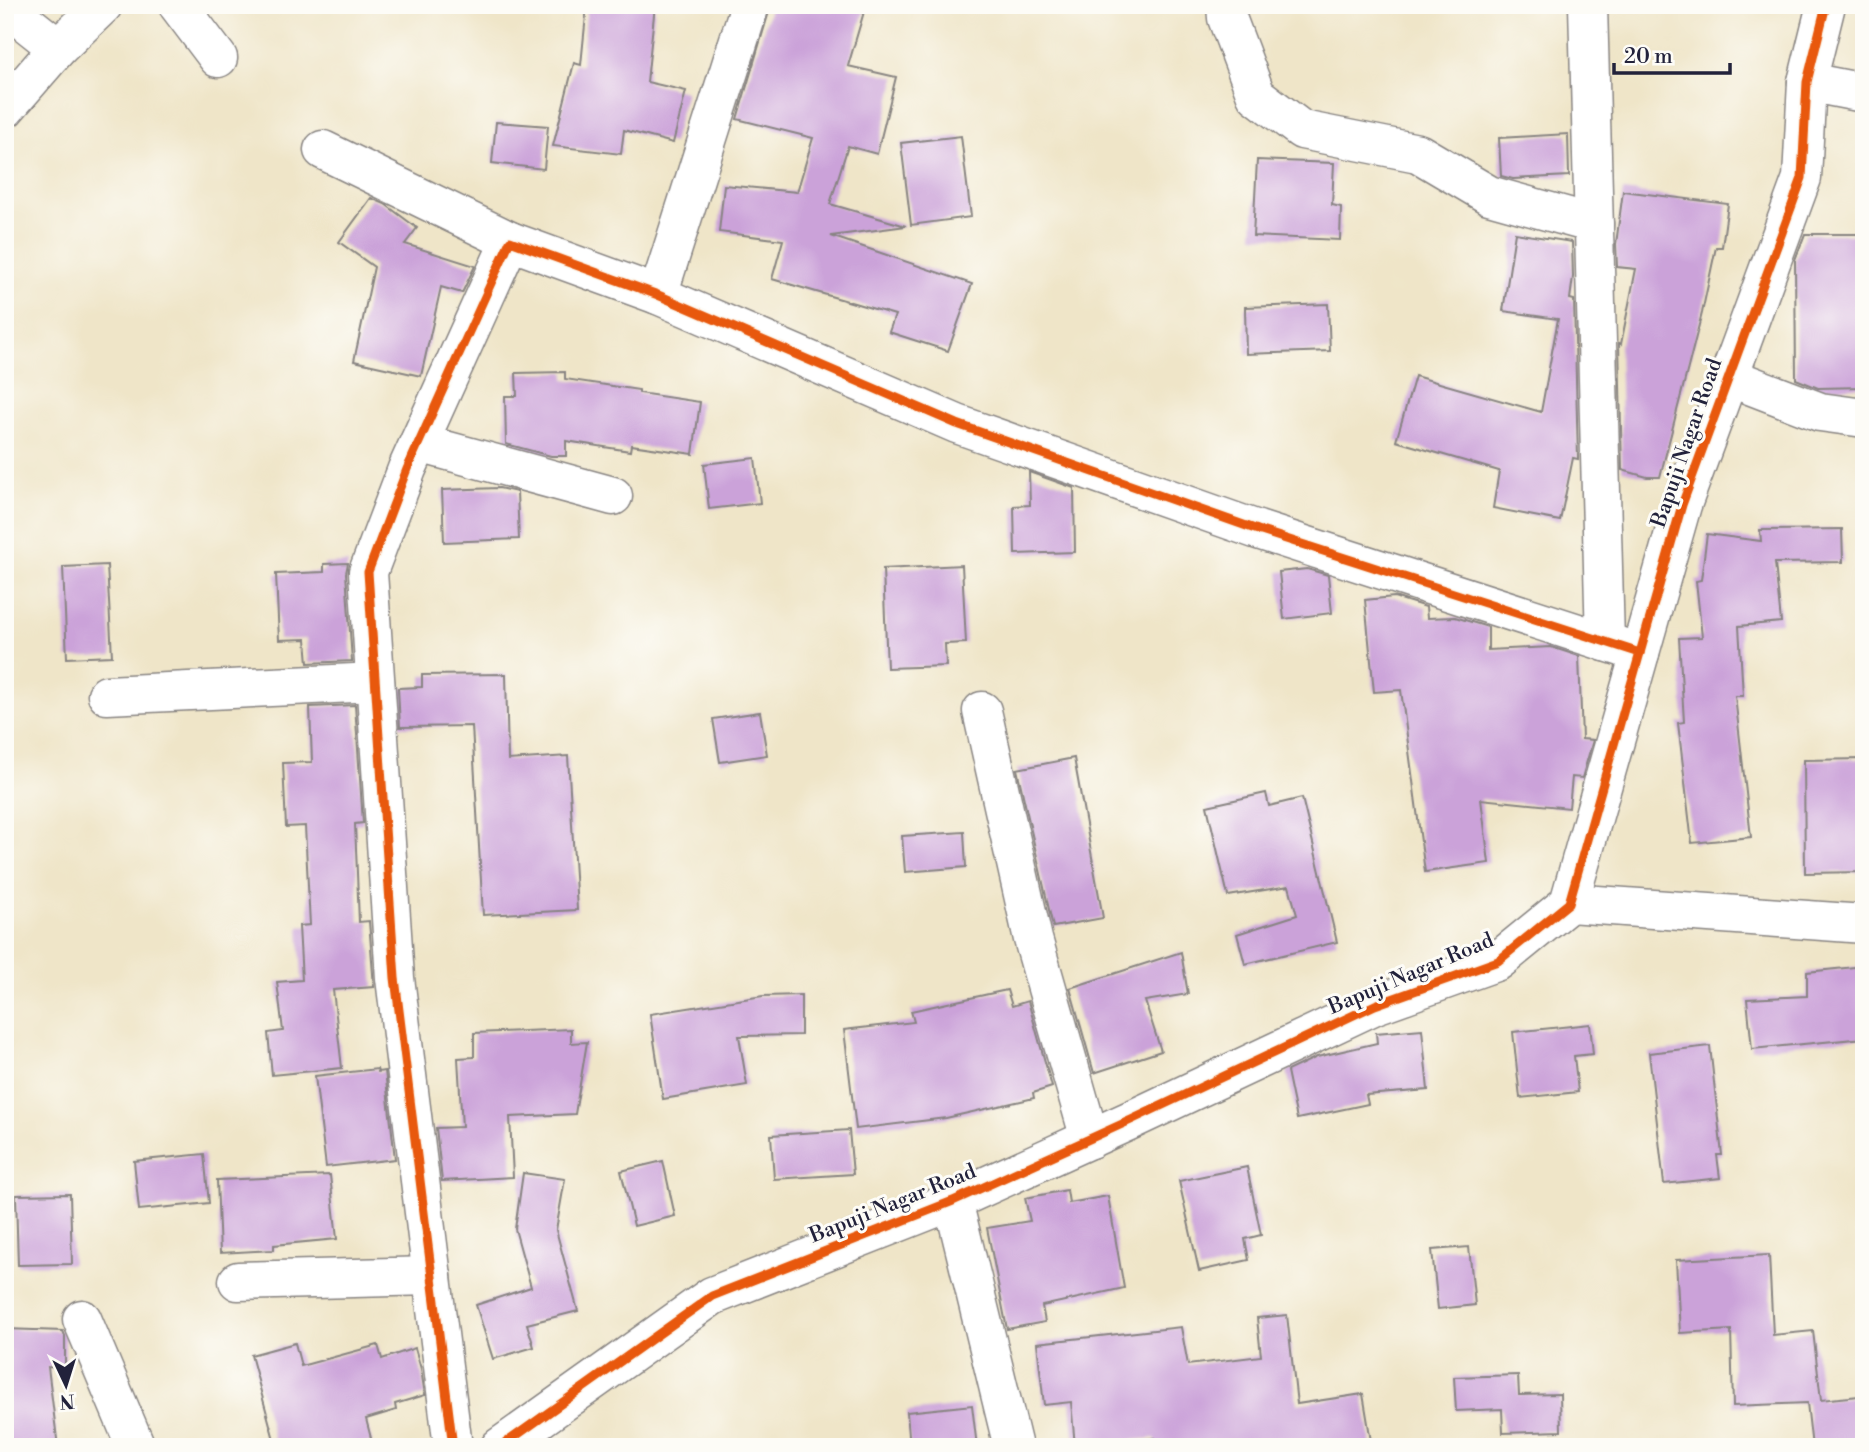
<svg xmlns="http://www.w3.org/2000/svg" width="1869" height="1452" font-family="'Libre Bodoni',serif">
  <rect width="100%" height="100%" fill="#fdfcf7"/>
  <filter id="ink" filterUnits="userSpaceOnUse"><feTurbulence type="fractalNoise" baseFrequency=".0143" numOctaves="2"/><feDisplacementMap in="SourceGraphic" scale="14" xChannelSelector="R" yChannelSelector="G"/><feConvolveMatrix kernelMatrix="1 2 1 2 8 2 1 2 1" color-interpolation-filters="sRGB"/></filter>
  <filter id="wash" filterUnits="userSpaceOnUse"><feTurbulence type="fractalNoise" baseFrequency=".00686" numOctaves="4" result="noise"/><feDisplacementMap in="SourceGraphic" scale="28" xChannelSelector="R" yChannelSelector="G"/><feGaussianBlur stdDeviation="1.57" result="paint"/><feColorMatrix in="noise" values="0 0 0 0 0 0 0 0 0 0 0 0 0 0 0 0 0 1.4 0 .05"/><feComposite in="paint" operator="in"/></filter>
  <g filter="url(#wash)">
    <rect width="100%" height="100%" fill="#efe5c8"/>
    <g id="blocks">
      <g fill="#cba2d9">
        <polygon points="587,5 655,5 647,82 686,91 673,143 624,130 621,154 553,146 574,63 581,65"/>
        <polygon points="771,5 866,5 848,66 896,77 877,154 848,146 830,204 906,226 831,236 972,284 948,351 889,332 895,315 772,279 783,240 719,232 724,185 797,192 813,138 737,119"/>
        <polygon points="496,122 548,126 544,169 492,163"/>
        <polygon points="1568,134 1569,176 1513,179 1501,176 1499,138"/>
        <polygon points="961,136 971,217 911,225 901,143"/>
        <polygon points="1257,160 1334,163 1332,205 1341,207 1340,240 1253,236"/>
        <polygon points="1623,191 1728,204 1722,247 1716,247 1702,313 1660,477 1647,477 1622,470 1619,343 1621,344 1636,269 1617,267 1616,244"/>
        <polygon points="371,198 385,204 417,228 405,244 475,266 462,293 441,287 421,376 354,361 374,267 339,242"/>
        <polygon points="1515,233 1572,242 1573,277 1570,299 1574,300 1578,459 1573,458 1560,521 1493,508 1499,471 1396,441 1415,376 1541,412 1558,319 1503,311"/>
        <polygon points="1805,234 1864,234 1864,387 1818,388 1796,379 1795,260"/>
        <polygon points="1328,304 1330,351 1246,354 1245,307"/>
        <polygon points="565,372 565,379 639,390 639,393 700,402 693,454 631,445 630,451 566,441 566,456 551,456 506,444 505,396 517,396 516,373"/>
        <polygon points="755,458 760,503 709,509 704,464"/>
        <polygon points="1029,472 1074,488 1075,552 1015,554 1014,506 1030,505"/>
        <polygon points="499,488 517,492 519,539 444,542 442,490"/>
        <polygon points="1842,529 1843,562 1775,563 1781,622 1739,626 1743,696 1735,696 1751,837 1692,843 1678,723 1684,722 1679,638 1702,637 1696,581 1701,580 1707,534 1761,541 1760,530"/>
        <polygon points="348,563 346,573 352,661 308,663 306,639 279,640 276,574 324,572 324,564"/>
        <polygon points="107,565 112,656 67,658 63,567"/>
        <polygon points="962,565 966,643 945,644 946,666 887,668 883,569"/>
        <polygon points="1307,569 1328,575 1332,613 1284,619 1279,572"/>
        <polygon points="1394,597 1426,607 1427,618 1455,617 1488,627 1488,650 1551,647 1579,656 1582,739 1593,740 1582,778 1572,777 1569,808 1481,799 1489,863 1425,872 1401,690 1374,692 1365,600"/>
        <polygon points="506,674 508,760 568,756 577,910 483,915 472,726 400,727 398,688 422,687 422,675"/>
        <polygon points="355,705 363,823 355,824 359,922 369,921 374,987 333,990 342,1068 272,1075 268,1033 283,1031 277,982 302,980 299,926 310,925 305,826 286,827 283,763 312,762 310,707"/>
        <polygon points="760,712 767,755 720,762 713,719"/>
        <polygon points="1074,758 1103,918 1053,927 1017,769"/>
        <polygon points="1864,759 1864,872 1805,873 1804,760"/>
        <polygon points="1266,793 1269,806 1302,798 1337,942 1245,964 1237,934 1297,915 1289,886 1228,896 1207,806"/>
        <polygon points="964,832 966,867 905,872 902,836"/>
        <polygon points="1181,952 1188,994 1145,1001 1161,1051 1094,1073 1070,988"/>
        <polygon points="1864,966 1864,1038 1752,1049 1747,999 1807,996 1807,972"/>
        <polygon points="1007,990 1012,1006 1028,1001 1052,1087 1033,1093 1034,1098 946,1118 856,1129 844,1030 914,1022 911,1011"/>
        <polygon points="801,995 801,1035 739,1036 747,1085 663,1099 650,1014 763,996"/>
        <polygon points="1590,1024 1593,1054 1574,1056 1578,1092 1520,1098 1513,1032"/>
        <polygon points="571,1029 571,1043 587,1042 575,1114 510,1117 513,1177 442,1181 436,1128 462,1127 458,1058 474,1057 474,1033"/>
        <polygon points="1422,1029 1428,1090 1366,1095 1368,1104 1297,1119 1287,1071 1317,1057 1377,1043 1376,1033"/>
        <polygon points="1710,1046 1722,1155 1717,1155 1720,1178 1664,1184 1649,1053"/>
        <polygon points="377,1069 378,1072 385,1071 395,1159 326,1167 315,1076"/>
        <polygon points="849,1130 853,1174 774,1179 771,1135"/>
        <polygon points="204,1154 209,1203 139,1210 134,1161"/>
        <polygon points="663,1161 675,1216 634,1226 621,1171"/>
        <polygon points="1247,1167 1261,1235 1245,1239 1249,1260 1199,1271 1179,1181"/>
        <polygon points="523,1173 565,1179 556,1230 578,1311 527,1324 534,1347 493,1359 476,1305 531,1287 515,1229"/>
        <polygon points="330,1175 337,1239 274,1245 274,1250 220,1253 217,1180"/>
        <polygon points="1067,1190 1069,1203 1108,1196 1124,1288 1042,1306 1045,1322 1007,1329 987,1228 1030,1221 1025,1198"/>
        <polygon points="70,1194 72,1264 18,1265 16,1195"/>
        <polygon points="1469,1247 1475,1305 1438,1309 1432,1250"/>
        <polygon points="1769,1255 1773,1335 1813,1331 1821,1400 1858,1396 1864,1447 1812,1447 1807,1403 1733,1406 1731,1330 1680,1333 1676,1260"/>
        <polygon points="1287,1315 1297,1404 1363,1394 1372,1447 1157,1447 1155,1438 1075,1446 1071,1402 1044,1405 1037,1343 1181,1327 1188,1365 1261,1356 1257,1318"/>
        <polygon points="5,1329 63,1331 65,1336 65,1368 48,1367 58,1447 5,1447"/>
        <polygon points="295,1343 301,1366 378,1345 382,1359 415,1348 421,1369 425,1395 395,1404 396,1410 366,1419 372,1442 352,1447 276,1447 251,1355"/>
        <polygon points="1518,1375 1519,1395 1560,1394 1561,1431 1503,1433 1502,1409 1456,1411 1454,1377"/>
        <polygon points="972,1405 977,1447 910,1447 907,1412"/>
      </g>
    </g>
  </g>
  <g filter="url(#ink)">
    <use href="#blocks" fill-opacity="0" stroke="#888482" stroke-width="2"/>
    <g fill="none" stroke-linecap="round" stroke-linejoin="round">
      <g stroke="#888482" stroke-width="41">
        <g id="street">
          <polyline points="178,5 218,58"/>
          <polyline points="1226,5 1227,18 1256,95 1302,130 1418,153 1489,195 1594,224"/>
          <polyline points="1588,5 1605,642"/>
          <polyline points="5,6 58,48"/>
          <polyline points="1807,82 1864,93"/>
          <polyline points="5,109 58,48 103,5"/>
          <polyline points="323,150 510,241"/>
          <polyline points="658,295 750,5"/>
          <polyline points="1729,377 1820,412 1864,418"/>
          <polyline points="419,443 613,496"/>
          <polyline points="107,695 375,682"/>
          <polyline points="982,711 1033,939 1090,1139"/>
          <polyline points="1569,903 1864,924"/>
          <polyline points="953,1201 1013,1447"/>
          <polyline points="238,1281 432,1276"/>
          <polyline points="82,1319 136,1447"/>
          <polyline points="453,1447 395,978 368,572 407,469 510,241 658,295 957,424 1258,530 1640,653"/>
        </g>
      </g>
      <g stroke="#888482" stroke-width="41">
        <polyline id="secondary" points="500,1447 712,1296 953,1201 1131,1120 1375,1005 1498,961 1569,903 1682,505 1802,178 1807,82 1826,5"/>
      </g>
      <use href="#street" stroke="#fff" stroke-width="38"/>
      <use href="#secondary" stroke="#fff" stroke-width="38"/>
      <g stroke="#fdfcf7" stroke-width="13">
        <g id="cycleway">
          <polyline points="453,1447 395,978 368,572 407,469 510,241 658,295 957,424 1258,530 1640,653"/>
          <polyline points="500,1447 712,1296 953,1201 1131,1120 1375,1005 1498,961 1569,903 1682,505 1802,178 1807,82 1826,5"/>
        </g>
      </g>
      <use href="#cycleway" stroke="#e8590c" stroke-width="9"/>
    </g>
  </g>
  <g text-anchor="middle" dominant-baseline="central" stroke-width="6" stroke-linejoin="round" paint-order="stroke">
    <g font-size="21" fill="#22223b" stroke="#fdfcf7">
      <text transform="translate(1687 443) rotate(-71)">Bapuji Nagar Road</text>
      <text transform="translate(1411 974) rotate(-23)">Bapuji Nagar Road</text>
      <text transform="translate(893 1204) rotate(-22)">Bapuji Nagar Road</text>
    </g>
  </g>
  <rect width="1869" height="1452" fill="none" stroke="#fdfcf7" stroke-width="28"/>
  <g transform="translate(66 1385) rotate(176)" stroke="#fdfcf7" stroke-width="5" paint-order="stroke">
  <path d="M0-5L12 26L0 18L-12 26Z" fill="#22223b"/>
  <text y="-10" font-size="19" font-weight="bold" text-anchor="middle" fill="#22223b">N</text>
  </g>
  <path d="M1614 63v10h116v-10" fill="none" stroke="#22223b" stroke-width="3.5"/>
  <text x="1624" y="63" font-size="21" fill="#22223b" stroke="#fdfcf7" stroke-width="5" paint-order="stroke">20 m</text>
</svg>
